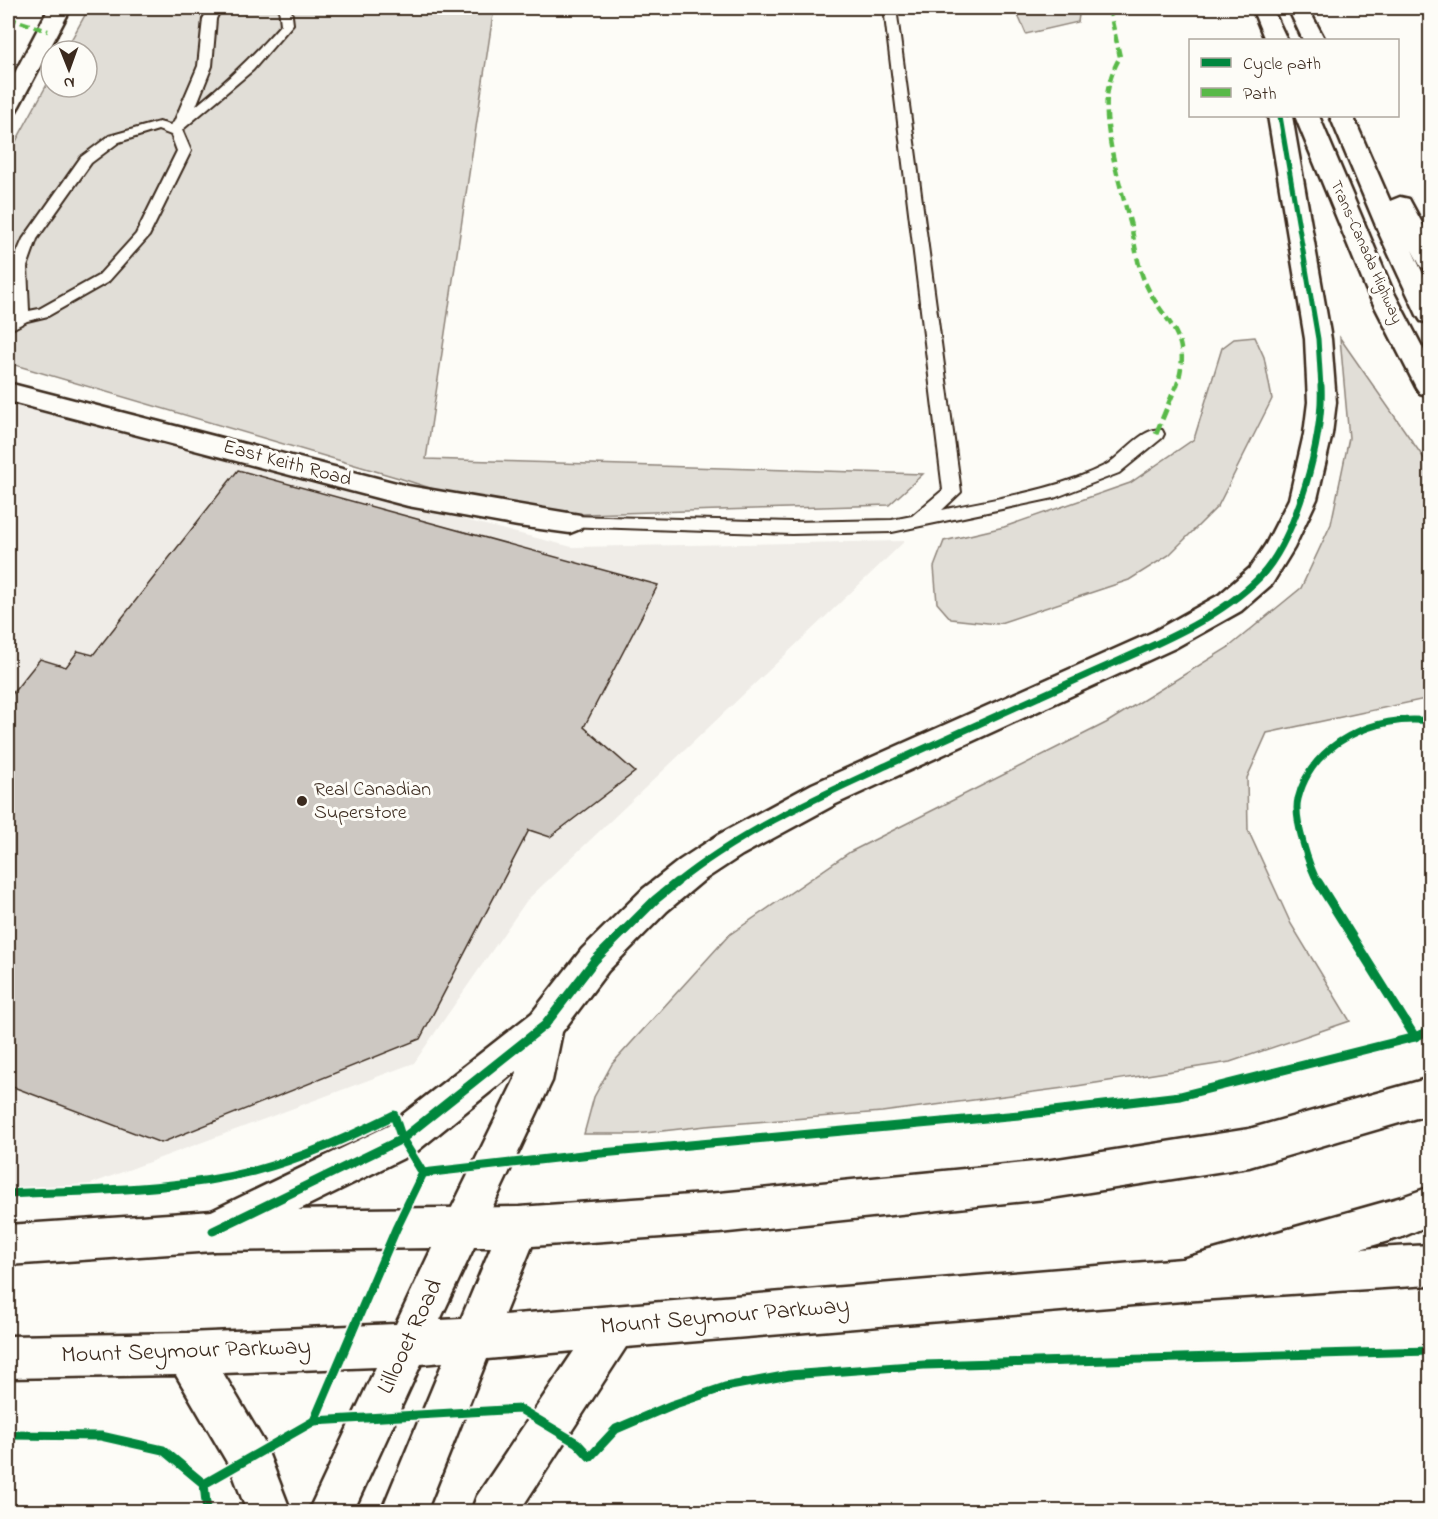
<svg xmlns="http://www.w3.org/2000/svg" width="1438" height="1519" font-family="'Indie Flower',sans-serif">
  <rect width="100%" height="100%" fill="#fdfcf7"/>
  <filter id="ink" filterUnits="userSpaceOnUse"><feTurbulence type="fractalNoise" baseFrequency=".0167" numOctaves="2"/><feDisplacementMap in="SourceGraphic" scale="12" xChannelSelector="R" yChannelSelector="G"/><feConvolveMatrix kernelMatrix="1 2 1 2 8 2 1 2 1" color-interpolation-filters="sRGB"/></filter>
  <g filter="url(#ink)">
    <polygon fill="#efece7" points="8,404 572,547 905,541 527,900 414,1063 61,1195 8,1191"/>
    <g fill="#e1ded7" stroke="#8e847a" stroke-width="1.5">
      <polygon points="89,8 494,8 426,459 923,474 889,505 518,516 399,478 8,363 8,156 51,77 51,87 87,87 87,51 65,51"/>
      <polygon points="1015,8 1080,8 1078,22 1026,34"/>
      <polygon points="1255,337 1264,357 1272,399 1218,506 1169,555 1129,580 997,624 951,619 937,603 934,567 944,541 1004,527 1130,483 1194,439 1222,348 1234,339"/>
      <polygon points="1340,338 1430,467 1430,698 1267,733 1247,778 1248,830 1291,924 1350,1021 1230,1062 1064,1088 882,1112 706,1126 636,1134 584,1134 594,1097 612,1064 729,935 850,852 1106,723 1229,647 1301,588 1331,524 1349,438"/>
    </g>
    <polygon fill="#cdc8c2" stroke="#3b2a1e" stroke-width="1.5" points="238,470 658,585 584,727 635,772 550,837 529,830 420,1039 161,1143 8,1085 8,699 40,659 66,667 78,651 93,655"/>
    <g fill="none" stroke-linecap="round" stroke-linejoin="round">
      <g stroke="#3b2a1e" stroke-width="4">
        <g id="lane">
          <path d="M209,8H221L216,19L212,66L196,106C227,81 255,54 281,24L279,8H291L293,24L253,70L182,130L191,151L149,236L108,282L48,316L27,321L8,331V319L14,315L11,267L23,239L81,157L109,136L159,122L170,125L174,122L198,66L203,19ZM158,130L171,135L177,151L136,234L98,276L39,309L29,311L27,267L37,239L91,163L119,142Z"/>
          <path d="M884,8H896L961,492L942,510C997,498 1055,491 1106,465C1121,457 1144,425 1162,430L1164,434L1162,438L1119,473L1054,498L892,532L792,534L564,526L561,522L564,518L570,516L792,522L892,520L912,516L943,490Z"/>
        </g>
      </g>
      <g stroke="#3b2a1e" stroke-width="5">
        <g id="street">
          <polygon points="49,8 71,8 19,106 16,111 8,113 8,86"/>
          <polygon points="8,383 408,486 580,515 585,522 580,529 570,533 518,526 408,506 8,401"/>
        </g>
      </g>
      <g stroke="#3b2a1e" stroke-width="5">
        <path id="secondary" d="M1430,1078V1114L1249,1167L1045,1199L719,1233L532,1246L504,1315L1182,1259L1402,1197L1430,1187V1225L1402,1237L1182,1301L626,1347L519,1512H471L477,1496L574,1351L487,1359L426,1512H381L443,1362L421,1364L353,1512H308L376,1367L223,1373L264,1442L291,1512H247L231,1469L176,1375L8,1378V1336L187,1333L396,1324L432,1248L213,1251L8,1265V1225L213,1211L519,1207L719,1193L1045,1161L1249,1129ZM474,1247H491L461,1319L440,1320Z"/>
      </g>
      <g stroke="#3b2a1e" stroke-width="5">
        <g id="highway">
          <polygon points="1252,8 1272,8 1287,40 1265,40"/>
          <polygon points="1288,8 1308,8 1325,40 1303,40"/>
          <polygon points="1268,116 1292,116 1331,339 1336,402 1332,434 1317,499 1294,548 1272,584 1241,611 1175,648 836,804 742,855 704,880 667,911 608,971 562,1032 552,1081 476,1242 462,1248 448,1242 442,1228 515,1079 516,1071 416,1152 227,1245 213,1251 199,1245 193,1231 199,1217 388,1126 532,1013 582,949 643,889 680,860 718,835 812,784 1153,632 1219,595 1250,568 1266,544 1289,499 1304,434 1308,402 1305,339"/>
          <polygon points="1295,116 1319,116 1392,289 1430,362 1430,396 1420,393 1416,387 1366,289"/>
          <polygon points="1330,116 1353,116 1390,201 1400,197 1409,199 1430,238 1430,269 1421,267 1412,250 1430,289 1430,323 1421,321 1417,315 1379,233"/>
          <polygon points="1430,1245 1430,1285 1182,1301 1167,1295 1161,1280 1167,1265 1182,1259"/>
        </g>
      </g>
      <use href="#lane" fill="#fdfcf7" fill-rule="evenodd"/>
      <use href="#street" fill="#fdfcf7" fill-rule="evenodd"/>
      <use href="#secondary" fill="#fdfcf7" fill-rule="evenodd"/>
      <use href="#highway" fill="#fdfcf7" fill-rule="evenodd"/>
      <g stroke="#58b947" stroke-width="4.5" stroke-dasharray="9 4.5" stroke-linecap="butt">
        <path d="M1109,8L1120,57C1113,69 1109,81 1107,96C1104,135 1121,188 1131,226C1135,244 1137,263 1144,280C1163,325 1195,332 1176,388"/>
        <polyline points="8,18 48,31"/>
      </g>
      <polyline stroke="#58b947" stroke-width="5" stroke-dasharray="11 5" stroke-linecap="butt" points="1156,434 1176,386"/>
      <g stroke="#fdfcf7" stroke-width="8">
        <polyline id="cycleway-far2" points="1280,116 1318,339 1321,388"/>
      </g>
      <g stroke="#fdfcf7" stroke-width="10">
        <g id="cycleway-far1">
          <path d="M675,884C739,832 818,797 892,763C957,734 1022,704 1087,675C1144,649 1215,623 1260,577C1296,539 1324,438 1321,386"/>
          <path d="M1319,884C1309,868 1293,817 1298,799C1312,742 1376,714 1430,721"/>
        </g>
      </g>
      <g stroke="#fdfcf7" stroke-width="13">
        <g id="cycleway">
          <polyline points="1318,882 1415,1037"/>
          <polyline points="423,1173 591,1154 1019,1115 1180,1096 1415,1037 1430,1030"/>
          <path d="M8,1194C90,1190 174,1191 254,1171C303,1158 349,1137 394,1115L402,1139L423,1173"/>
          <polyline points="213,1231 402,1139 545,1025 595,960 655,900 677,882"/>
          <polyline points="314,1421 396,1229 423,1173"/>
          <polyline points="8,1435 101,1436 163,1450 204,1484 207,1512"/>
          <polyline points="204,1484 314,1421 520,1409 577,1443 590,1457 616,1429 672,1405 725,1387 789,1375 924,1365 1430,1351"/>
        </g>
      </g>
      <use href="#cycleway-far2" stroke="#00873e" stroke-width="5"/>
      <use href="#cycleway-far1" stroke="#00873e" stroke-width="7"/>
      <use href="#cycleway" stroke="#00873e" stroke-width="9"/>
    </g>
  </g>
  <circle fill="#3b2a1e" stroke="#fdfcf7" stroke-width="2" cx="302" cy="801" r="6"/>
  <g text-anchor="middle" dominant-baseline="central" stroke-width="6" stroke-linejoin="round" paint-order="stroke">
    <g font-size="16" fill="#3b2a1e" stroke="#fdfcf7">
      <text transform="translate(1366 252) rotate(66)">Trans-Canada Highway</text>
    </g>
    <g font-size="20" fill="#3b2a1e" stroke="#fdfcf7">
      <text transform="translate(287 464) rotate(15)">East Keith Road</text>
    </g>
    <g font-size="20" fill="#3b2a1e" stroke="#fdfcf7" text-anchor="start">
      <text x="314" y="790">Real Canadian<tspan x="314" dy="23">Superstore</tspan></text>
    </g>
    <g font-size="24" fill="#3b2a1e" stroke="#fdfcf7">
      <text transform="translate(725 1317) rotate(-5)">Mount Seymour Parkway</text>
      <text transform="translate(411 1337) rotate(-65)">Lillooet Road</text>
      <text transform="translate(186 1352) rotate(-2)">Mount Seymour Parkway</text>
    </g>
  </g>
  <rect width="1438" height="1519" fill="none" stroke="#fdfcf7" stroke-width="30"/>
  <rect x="15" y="15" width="1408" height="1489" fill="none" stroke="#3b2a1e" stroke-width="2" filter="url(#ink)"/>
  <rect x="1189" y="39" width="210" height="78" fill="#fdfcf7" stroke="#afa8a0" stroke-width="1.5"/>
  <rect x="1201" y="58" width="30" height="9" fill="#00873e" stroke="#afa8a0" stroke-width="1.5"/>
  <text x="1243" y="69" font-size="18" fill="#3b2a1e">Cycle path</text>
  <rect x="1201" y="88" width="30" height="9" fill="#58b947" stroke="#afa8a0" stroke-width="1.5"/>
  <text x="1243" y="99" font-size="18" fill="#3b2a1e">Path</text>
  <g transform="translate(69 69) rotate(179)"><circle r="28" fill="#fdfcf7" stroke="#afa8a0" stroke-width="1.5"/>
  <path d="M0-4.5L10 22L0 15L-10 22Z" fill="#3b2a1e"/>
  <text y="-9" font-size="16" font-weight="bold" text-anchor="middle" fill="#3b2a1e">N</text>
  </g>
</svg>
